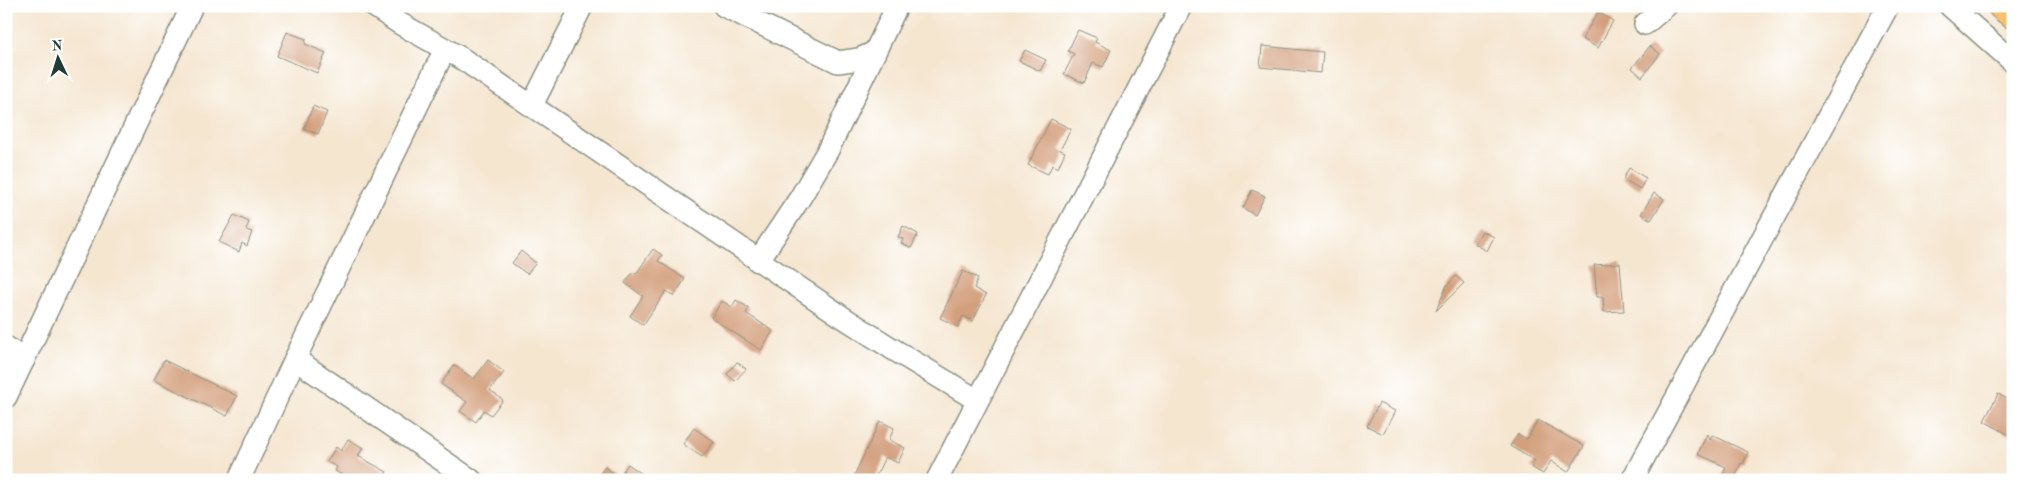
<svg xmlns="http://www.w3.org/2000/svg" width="2019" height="486" font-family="'Old Standard TT',serif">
  <rect width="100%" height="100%" fill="#fff"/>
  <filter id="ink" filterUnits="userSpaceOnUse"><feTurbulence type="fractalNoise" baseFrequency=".02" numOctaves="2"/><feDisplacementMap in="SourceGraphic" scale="10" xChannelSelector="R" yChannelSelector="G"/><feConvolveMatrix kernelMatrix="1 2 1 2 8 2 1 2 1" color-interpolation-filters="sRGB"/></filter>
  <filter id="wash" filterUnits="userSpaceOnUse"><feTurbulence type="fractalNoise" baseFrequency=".0096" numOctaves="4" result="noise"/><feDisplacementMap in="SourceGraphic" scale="20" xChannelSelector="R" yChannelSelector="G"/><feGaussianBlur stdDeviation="1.12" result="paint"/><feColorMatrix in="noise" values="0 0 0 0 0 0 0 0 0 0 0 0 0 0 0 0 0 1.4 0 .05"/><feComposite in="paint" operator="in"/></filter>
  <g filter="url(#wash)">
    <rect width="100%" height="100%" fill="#f5e6d0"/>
    <g id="blocks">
      <g fill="#d39f7c">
        <polygon points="1598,12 1613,21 1598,48 1582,39"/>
        <polygon points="1078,30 1097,38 1095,42 1111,50 1103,67 1093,63 1084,83 1064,74 1074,54 1068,51"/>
        <polygon points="287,32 306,39 305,44 326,53 317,73 277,56"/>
        <polygon points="1262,46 1323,52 1321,73 1260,67"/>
        <polygon points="1650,46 1660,54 1642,77 1632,68"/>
        <polygon points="1025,50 1046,60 1040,71 1019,61"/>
        <polygon points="313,106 327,112 318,134 304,129"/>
        <polygon points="1051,119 1071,129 1060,150 1065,152 1058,168 1052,165 1048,174 1028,165"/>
        <polygon points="1629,168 1646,178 1640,189 1623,179"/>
        <polygon points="1252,190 1265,196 1255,215 1243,208"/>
        <polygon points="1654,193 1664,199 1651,220 1641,214"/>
        <polygon points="234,215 249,222 246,230 252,232 247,246 242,243 239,252 219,242"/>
        <polygon points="903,226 918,234 911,248 901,243 903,239 898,237"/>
        <polygon points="1482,231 1494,237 1487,251 1475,244"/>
        <polygon points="653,249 662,255 658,261 685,279 674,296 666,291 643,325 630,316 643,296 625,283 633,272 636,274"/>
        <polygon points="521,251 536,263 527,274 512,263"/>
        <polygon points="1620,263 1624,311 1604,312 1603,297 1597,297 1594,265"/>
        <polygon points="963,271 978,278 974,288 986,295 973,321 963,316 958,327 940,318"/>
        <polygon points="1456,276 1464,283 1436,311 1447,285"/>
        <polygon points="736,300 749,308 746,313 773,331 761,350 711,318 722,301 732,307"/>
        <polygon points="164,360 237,396 227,416 154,380"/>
        <polygon points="488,360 504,372 490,390 503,400 491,415 484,410 476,422 460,411 467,402 441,384 454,365 474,379"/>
        <polygon points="737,362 746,369 735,381 727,374"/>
        <polygon points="1998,394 2013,402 2013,437 1984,421"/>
        <polygon points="1379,403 1395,411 1383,434 1367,426"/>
        <polygon points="1538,420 1584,446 1568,472 1551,461 1543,474 1531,467 1535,461 1510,446 1518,434 1527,439"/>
        <polygon points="880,421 894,428 889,440 905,448 898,463 885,457 874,480 852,480"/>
        <polygon points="694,428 714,442 702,457 683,444"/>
        <polygon points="1707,434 1710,440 1712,435 1748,452 1743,464 1741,463 1734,480 1721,480 1726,467 1698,454"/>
        <polygon points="348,439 363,448 358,456 387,472 382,480 351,480 335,471 337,467 327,462 336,447 341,451"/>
        <polygon points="628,464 651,480 595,480 605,467 619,477"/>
      </g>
    </g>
  </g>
  <g filter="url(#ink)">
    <use href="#blocks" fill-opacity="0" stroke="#8a9282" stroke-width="1"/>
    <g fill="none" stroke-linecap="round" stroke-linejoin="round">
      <g stroke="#8a9282" stroke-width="24">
        <g id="minor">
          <polyline points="374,6 399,23 461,58 841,316 891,348 977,400"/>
          <polyline points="724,6 838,62 859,59 875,52"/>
          <polyline points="1950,6 2013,62"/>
          <polyline points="1645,24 1666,6"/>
          <polyline points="532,105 582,6"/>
          <polyline points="758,261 800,198 828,150 897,6"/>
          <polyline points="6,347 24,360"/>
          <polyline points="295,359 471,480"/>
          <polyline points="6,397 192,6"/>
          <polyline points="239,480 295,359 445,49"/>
          <polyline points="937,480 1181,6"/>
          <polyline points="1632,480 1888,6"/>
        </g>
      </g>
      <g stroke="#8a9282" stroke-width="30">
        <polyline id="highway" points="2002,6 2013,15"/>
      </g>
      <use href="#minor" stroke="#fff" stroke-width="21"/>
      <use href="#highway" stroke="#f9bf6d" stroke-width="28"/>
    </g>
  </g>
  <rect width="2019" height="486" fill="none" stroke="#fff" stroke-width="25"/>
  <g transform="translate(58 58) rotate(356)" stroke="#ffffff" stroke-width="4" paint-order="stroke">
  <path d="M0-4L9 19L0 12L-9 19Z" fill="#1f3d34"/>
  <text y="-8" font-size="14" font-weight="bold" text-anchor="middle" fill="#1f3d34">N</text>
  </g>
</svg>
